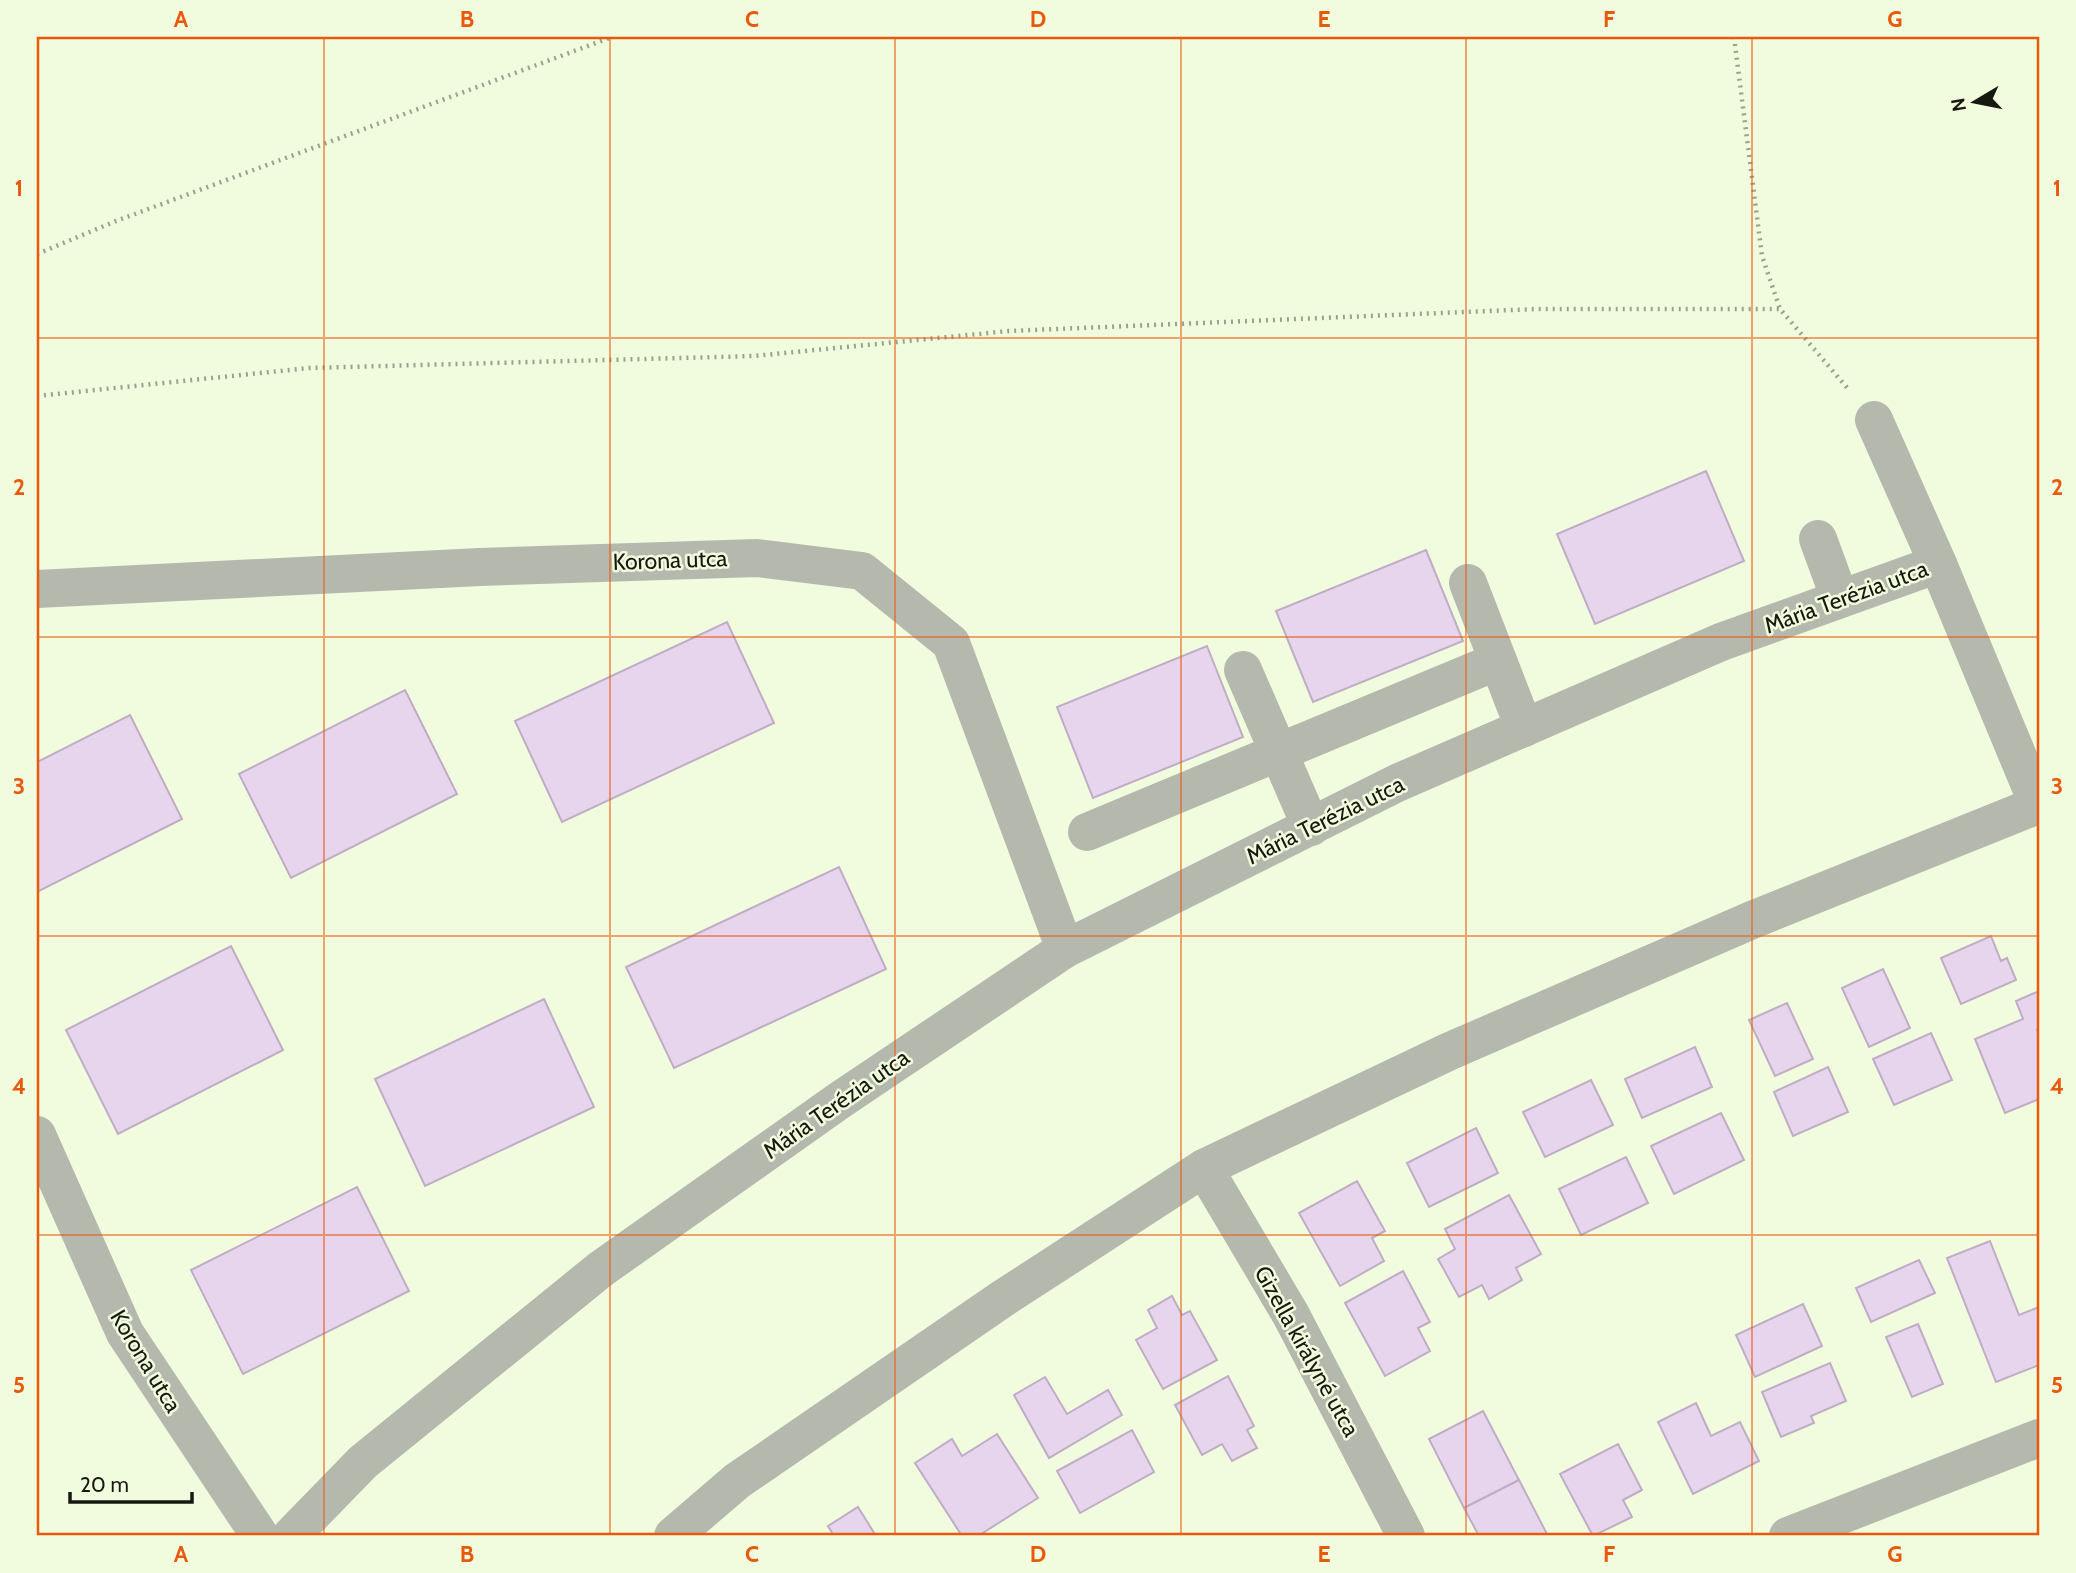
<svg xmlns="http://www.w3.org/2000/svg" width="2076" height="1573" font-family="Cabin,sans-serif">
  <rect width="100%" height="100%" fill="#f1fcdf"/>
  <g fill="#e7d5ee" stroke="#bfadc5" stroke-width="2">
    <polygon points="1706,471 1744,561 1595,624 1557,534"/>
    <polygon points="1426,550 1463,641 1313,702 1276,611"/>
    <polygon points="727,622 774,723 562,822 515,721"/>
    <polygon points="1207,646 1243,737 1093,798 1057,707"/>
    <polygon points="405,690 457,794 291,878 239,774"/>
    <polygon points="130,715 182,819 37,892 37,762"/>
    <polygon points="839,867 886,969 674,1068 626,967"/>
    <polygon points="1991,936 2001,961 2007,958 2016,980 1961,1004 1941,958"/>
    <polygon points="231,946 283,1050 118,1134 66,1030"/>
    <polygon points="1883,969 1910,1028 1869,1047 1842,988"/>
    <polygon points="2039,991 2039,1029 2037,1030 2039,1035 2039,1099 2005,1113 1975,1039 2023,1019 2016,1001"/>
    <polygon points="544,999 594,1107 425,1186 375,1079"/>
    <polygon points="1787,1003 1813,1059 1775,1076 1749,1020"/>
    <polygon points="1931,1033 1952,1080 1894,1105 1873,1059"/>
    <polygon points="1695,1047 1712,1087 1642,1118 1625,1079"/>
    <polygon points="1828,1067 1848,1112 1793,1136 1774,1092"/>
    <polygon points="1591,1080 1613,1125 1545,1157 1523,1112"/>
    <polygon points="1721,1113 1744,1160 1674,1194 1651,1146"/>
    <polygon points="1476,1128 1498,1173 1429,1207 1407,1163"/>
    <polygon points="1626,1157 1648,1203 1581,1235 1559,1189"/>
    <polygon points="1357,1181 1385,1231 1372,1238 1384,1261 1340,1286 1299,1213"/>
    <polygon points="357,1187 409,1291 243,1374 191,1270"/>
    <polygon points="1509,1195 1541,1254 1516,1268 1522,1280 1489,1299 1482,1285 1459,1297 1438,1259 1455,1249 1445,1229"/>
    <polygon points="1990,1241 2019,1315 2039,1307 2039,1365 1996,1382 1947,1258"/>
    <polygon points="1919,1260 1935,1293 1871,1322 1856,1288"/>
    <polygon points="1403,1271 1430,1322 1418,1328 1430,1351 1385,1376 1345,1303"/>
    <polygon points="1172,1296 1182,1315 1190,1311 1217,1360 1163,1389 1136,1340 1157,1328 1148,1310"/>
    <polygon points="1803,1304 1822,1346 1755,1377 1736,1335"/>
    <polygon points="1918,1324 1943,1384 1912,1397 1886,1337"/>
    <polygon points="1830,1363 1846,1401 1811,1416 1814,1423 1781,1437 1762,1392"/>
    <polygon points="1228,1376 1254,1426 1247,1430 1257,1448 1232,1461 1222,1444 1202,1455 1175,1405"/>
    <polygon points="1045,1377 1067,1414 1108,1390 1122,1415 1049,1458 1014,1395"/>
    <polygon points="1696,1403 1711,1436 1740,1422 1759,1461 1693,1494 1658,1422"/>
    <polygon points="1483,1411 1519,1480 1464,1508 1429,1439"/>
    <polygon points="1132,1430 1154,1472 1080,1513 1057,1471"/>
    <polygon points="997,1434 1038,1498 978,1536 962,1536 915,1463 952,1439 962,1456"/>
    <polygon points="1618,1444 1642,1490 1623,1500 1632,1517 1593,1536 1560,1474"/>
    <polygon points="1519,1480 1548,1536 1479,1536 1464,1508"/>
    <polygon points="858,1507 876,1536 834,1536 828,1526"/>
  </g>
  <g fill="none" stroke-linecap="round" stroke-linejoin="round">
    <g stroke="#9aa28d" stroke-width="4.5" stroke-dasharray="2 5" stroke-linecap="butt">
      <polyline points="1734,37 1762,256 1780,309 1849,390"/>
      <polyline points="37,254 116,221 612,37"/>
      <polyline points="37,396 309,368 754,356 1009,331 1536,309 1780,309"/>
    </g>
    <g stroke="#b5b9ad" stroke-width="38">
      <polyline points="1874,420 1938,564 2039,807"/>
      <polyline points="1818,539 1840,599"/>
      <polyline points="1468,583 1524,728"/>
      <polyline points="37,589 480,567 757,558 862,571 951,643 1065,949"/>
      <polyline points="1243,670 1311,827"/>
      <polyline points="1087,832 1498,661"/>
      <polyline points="37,1135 125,1333 260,1536"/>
      <polyline points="1204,1168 1291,1315 1406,1536"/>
      <polyline points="291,1536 363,1462 601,1269 840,1100 1065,949 1397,783 1721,642 1938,564"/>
      <polyline points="673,1536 737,1481 1002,1299 1204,1168 1450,1051 1752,920 2038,805"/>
      <polyline points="1788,1536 2039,1438"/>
    </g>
  </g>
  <path fill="none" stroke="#e8590c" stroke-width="2" stroke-opacity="0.55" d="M324,37V1536M610,37V1536M895,37V1536M1181,37V1536M1466,37V1536M1752,37V1536M37,338H2039M37,637H2039M37,936H2039M37,1235H2039"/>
  <g text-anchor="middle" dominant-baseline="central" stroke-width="5" stroke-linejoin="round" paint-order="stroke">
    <g font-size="23" fill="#16190f" stroke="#f1fcdf">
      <text transform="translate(670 560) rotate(-2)">Korona utca</text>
      <text transform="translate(1846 597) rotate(-20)">Mária Terézia utca</text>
      <text transform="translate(1325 820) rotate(-26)">Mária Terézia utca</text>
      <text transform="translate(836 1104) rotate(-35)">Mária Terézia utca</text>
      <text transform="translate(1307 1351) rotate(61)">Gizella királyné utca</text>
      <text transform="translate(146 1361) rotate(59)">Korona utca</text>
    </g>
  </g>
  <rect width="2076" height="1573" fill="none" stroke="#f1fcdf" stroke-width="77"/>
  <g transform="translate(1975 102) rotate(260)" stroke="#f1fcdf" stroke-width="5" paint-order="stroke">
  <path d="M0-5L12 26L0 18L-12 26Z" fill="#16190f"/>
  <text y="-10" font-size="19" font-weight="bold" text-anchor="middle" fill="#16190f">N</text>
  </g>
  <path d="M70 1492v10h122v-10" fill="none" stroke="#16190f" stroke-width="3.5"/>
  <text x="80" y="1492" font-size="21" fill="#16190f" stroke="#f1fcdf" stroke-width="5" paint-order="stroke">20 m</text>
  <rect x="38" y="38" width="2000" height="1496" fill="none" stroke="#e8590c" stroke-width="2.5"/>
  <g font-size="23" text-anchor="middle" font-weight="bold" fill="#e8590c">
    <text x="181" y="27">A</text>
    <text x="467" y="27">B</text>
    <text x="752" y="27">C</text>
    <text x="1038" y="27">D</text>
    <text x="1324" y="27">E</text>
    <text x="1609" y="27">F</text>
    <text x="1895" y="27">G</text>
    <text x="19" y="196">1</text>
    <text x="2057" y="196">1</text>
    <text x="19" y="495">2</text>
    <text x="2057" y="495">2</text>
    <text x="19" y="794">3</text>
    <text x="2057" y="794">3</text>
    <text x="19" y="1094">4</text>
    <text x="2057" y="1094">4</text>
    <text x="19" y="1393">5</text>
    <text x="2057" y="1393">5</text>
    <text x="181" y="1562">A</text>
    <text x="467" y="1562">B</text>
    <text x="752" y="1562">C</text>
    <text x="1038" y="1562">D</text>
    <text x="1324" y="1562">E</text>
    <text x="1609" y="1562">F</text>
    <text x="1895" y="1562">G</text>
  </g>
</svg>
